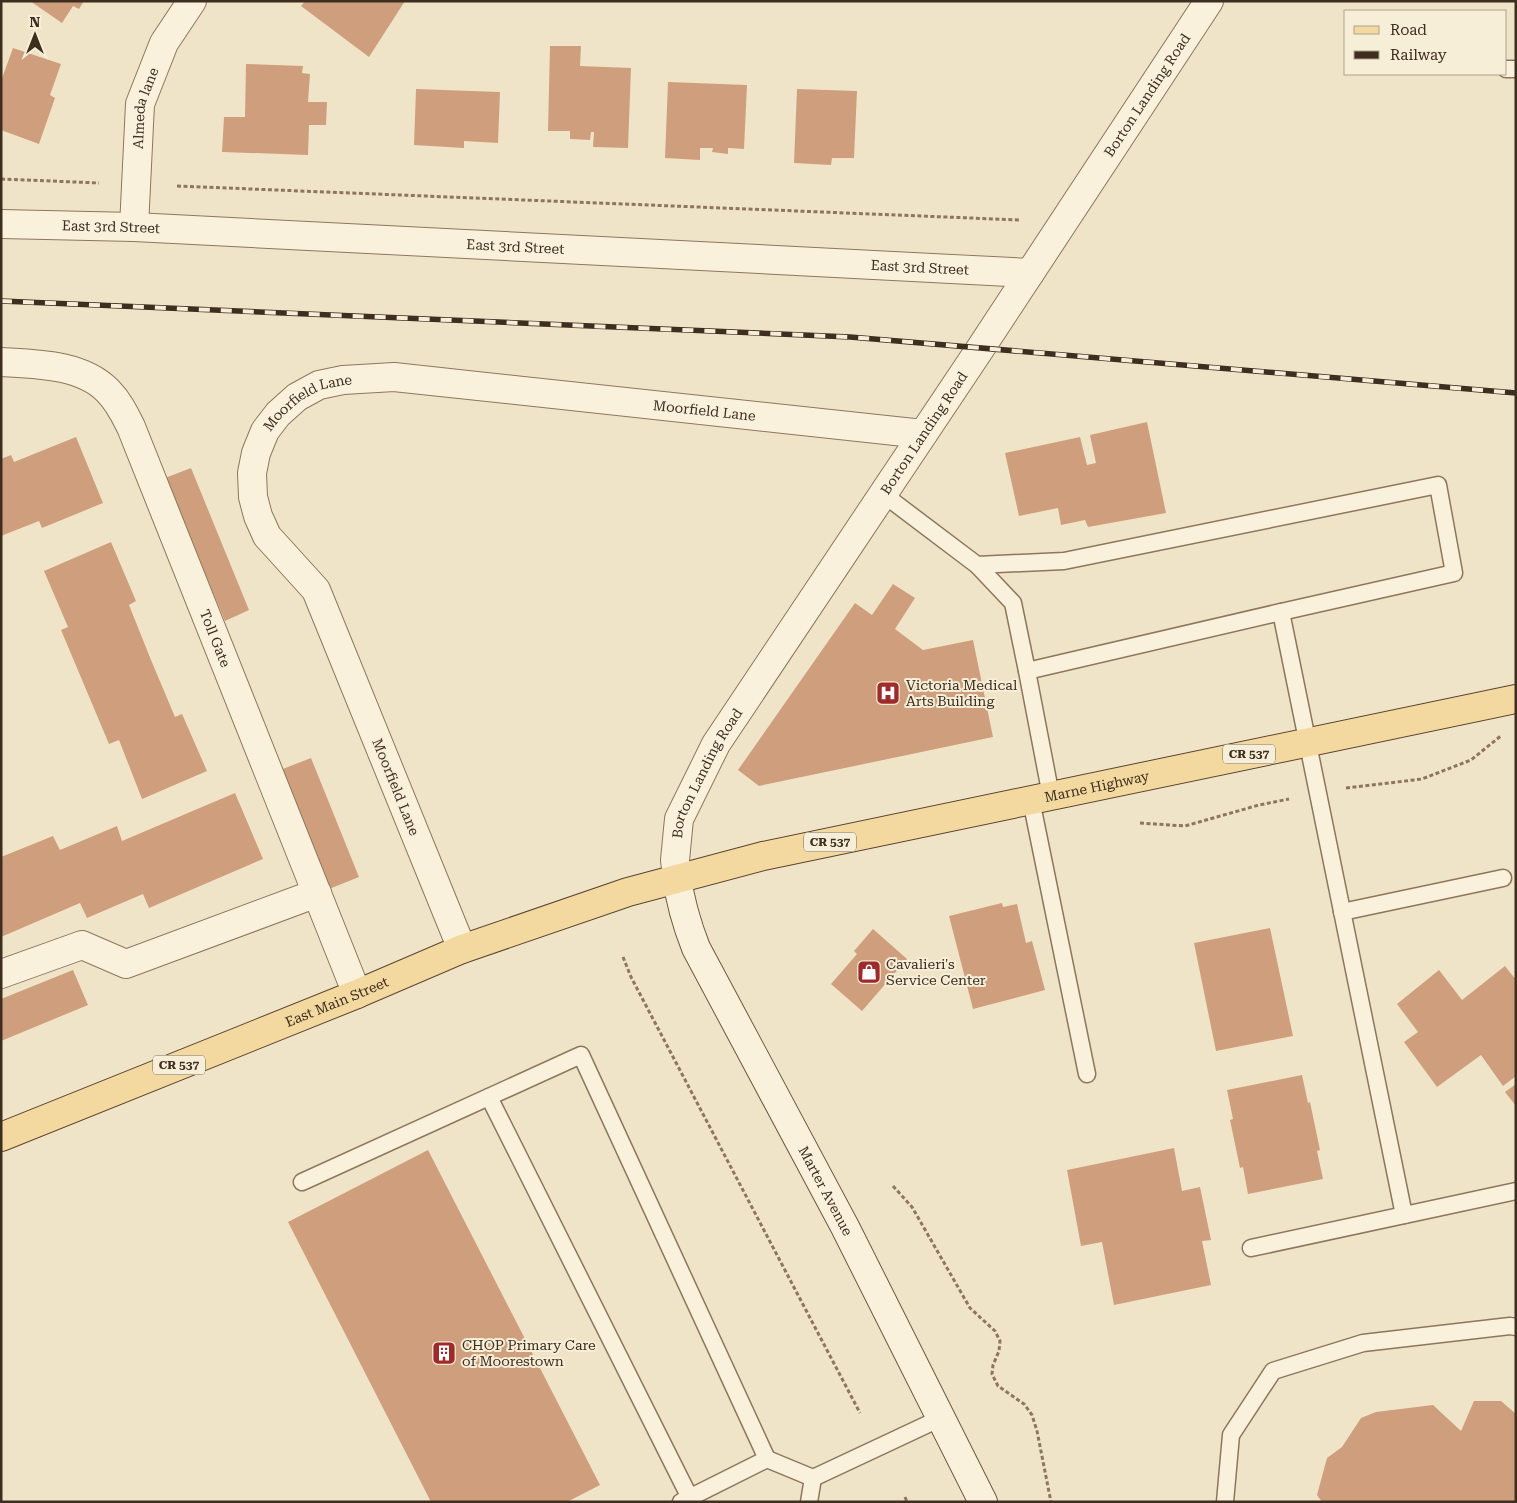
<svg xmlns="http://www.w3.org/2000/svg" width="1517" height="1503" font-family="'Roboto Serif',serif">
  <rect width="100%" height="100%" fill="#f0e4c8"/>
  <g fill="#cf9f7d">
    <polygon points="30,1 84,1 79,9 73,6 62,23"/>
    <polygon points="305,1 405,1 369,57 301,6"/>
    <polygon points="550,46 581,46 580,66 631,68 628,148 593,147 594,132 591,132 590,140 570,139 570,131 548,131"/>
    <polygon points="13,48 61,64 50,95 55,98 39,144 1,130 1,81"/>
    <polygon points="246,64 303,66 302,73 310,74 308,102 327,102 326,125 309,125 308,155 222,152 224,117 245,117"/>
    <polygon points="668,82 747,85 744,149 728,148 728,154 712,152 713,148 700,148 700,160 665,158"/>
    <polygon points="416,89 500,92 498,143 464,141 464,148 414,145"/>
    <polygon points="797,89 857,91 854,158 832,158 831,165 794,163"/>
    <polygon points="1147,422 1166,513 1088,527 1085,520 1061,525 1058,508 1019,516 1005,453 1080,437 1087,465 1096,463 1090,435"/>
    <polygon points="76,437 103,503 42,528 39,521 1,536 1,459 11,455 14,462"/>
    <polygon points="191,468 249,610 225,621 165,478"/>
    <polygon points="111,542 136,601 129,605 151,660 175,717 182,714 207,771 142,799 119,740 109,744 61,630 68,627 44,571"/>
    <polygon points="893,584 915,598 895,629 923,650 973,640 993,737 759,786 738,770 855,603 872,615"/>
    <polygon points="311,758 359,877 324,891 275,772"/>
    <polygon points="235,793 263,859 149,908 143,894 87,918 80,903 1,937 1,857 53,836 60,850 117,826 122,841"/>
    <polygon points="1002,903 1003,907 1017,904 1026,943 1032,941 1045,990 973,1009 949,916"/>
    <polygon points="1270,928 1293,1036 1216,1051 1194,943"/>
    <polygon points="873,929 907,959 862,1011 831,984 857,954 854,951"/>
    <polygon points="1505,966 1516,980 1516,1076 1503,1086 1481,1055 1437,1087 1404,1042 1418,1032 1397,1004 1439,970 1462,1000"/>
    <polygon points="73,970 88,1005 1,1041 1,999"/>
    <polygon points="1302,1075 1308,1103 1310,1102 1320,1150 1317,1151 1323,1179 1248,1194 1243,1167 1240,1168 1230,1120 1233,1119 1227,1090"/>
    <polygon points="1516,1084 1516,1106 1505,1092"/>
    <polygon points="1174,1148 1182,1191 1200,1187 1211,1240 1202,1241 1211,1285 1114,1305 1102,1242 1081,1246 1067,1170"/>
    <polygon points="428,1150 600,1485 567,1502 431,1502 288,1222"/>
    <polygon points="1474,1401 1501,1401 1516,1414 1516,1502 1322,1502 1317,1495 1327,1458 1342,1447 1361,1418 1376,1412 1433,1405 1461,1431"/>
  </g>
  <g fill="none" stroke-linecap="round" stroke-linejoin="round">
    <g stroke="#8d765c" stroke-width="19">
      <g id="service">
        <polyline points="1506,69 1516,69"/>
        <polyline points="883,494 977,565 1013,603 1027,671"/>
        <polyline points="977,565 1064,561 1438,485 1454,573 1281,612"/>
        <polyline points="1051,796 1027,671 1281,612 1404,1215"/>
        <polyline points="1031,800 1087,1074"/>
        <polyline points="1342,912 1503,878"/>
        <polyline points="489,1097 690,1498"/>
        <polyline points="302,1182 581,1055 767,1459"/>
        <polyline points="1251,1248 1516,1191"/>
        <polyline points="681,1502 767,1459 813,1478 941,1418"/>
        <polyline points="809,1502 813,1478"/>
        <polyline points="1225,1502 1231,1435 1273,1371 1363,1343 1510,1326 1516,1327"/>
      </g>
    </g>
    <g stroke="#8d765c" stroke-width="30">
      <g id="minor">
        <path id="s1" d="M1,224L134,227L1030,273"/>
        <path id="s2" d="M134,227L140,104L164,43L192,1"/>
        <path id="s3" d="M1,362C36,364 82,364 108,391C119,402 125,415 131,427L357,994"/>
        <path id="s4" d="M462,949L316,590L267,536L258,516L253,497L252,473L256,453L265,431L278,414L297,397L319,385L343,380L394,377L923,434"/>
        <polyline points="1,974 82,945 126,964 317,893"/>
      </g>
    </g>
    <g stroke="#8d765c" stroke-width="30">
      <g id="tertiary">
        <path id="s5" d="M677,877L675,860L679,819L716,744L980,349L1209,1"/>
      </g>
    </g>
    <g stroke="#6f573f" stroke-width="30">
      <g id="secondary">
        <path id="s6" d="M677,877C680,902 687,925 696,948L845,1227L983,1502"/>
      </g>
    </g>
    <g stroke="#5b4430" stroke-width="30">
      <g id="primary">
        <path id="s7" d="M1,1137L357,994L462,949L628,892L763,856L1516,699"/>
      </g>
    </g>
    <g stroke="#8d765c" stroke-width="3" stroke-dasharray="4 2.5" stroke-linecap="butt">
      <polyline points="1,179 99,183"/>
      <polyline points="177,186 1020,220"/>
      <polyline points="1346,788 1422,779 1471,760 1502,735"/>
      <polyline points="1140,823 1185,826 1259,805 1289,799"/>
      <polyline points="623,957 631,977 860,1413"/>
      <polyline points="893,1186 912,1207 970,1308 995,1331 1000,1341 999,1351 993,1365 992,1374 998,1386 1024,1404 1032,1415 1037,1431 1051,1502"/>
      <polyline points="905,1497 907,1502"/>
    </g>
    <use href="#service" stroke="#faf1dc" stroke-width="16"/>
    <use href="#minor" stroke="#faf1dc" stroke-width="28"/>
    <use href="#tertiary" stroke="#faf1dc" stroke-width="28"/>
    <use href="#secondary" stroke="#faf1dc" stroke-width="28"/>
    <use href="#primary" stroke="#f3d9a0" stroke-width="28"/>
    <g stroke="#3d2e20" stroke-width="5.5">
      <polyline id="rail" points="1,301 850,337 1516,393"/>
    </g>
    <use href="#rail" stroke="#f7eed8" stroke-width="4" stroke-dasharray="11" stroke-linecap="butt"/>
  </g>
  <defs>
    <g id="hospital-square" transform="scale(1.25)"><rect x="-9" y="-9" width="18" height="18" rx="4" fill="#9e2a2b" stroke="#f7eed8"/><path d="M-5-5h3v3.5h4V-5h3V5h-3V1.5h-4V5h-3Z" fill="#fff"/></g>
    <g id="shop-square" transform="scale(1.25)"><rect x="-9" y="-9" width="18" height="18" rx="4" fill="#9e2a2b" stroke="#f7eed8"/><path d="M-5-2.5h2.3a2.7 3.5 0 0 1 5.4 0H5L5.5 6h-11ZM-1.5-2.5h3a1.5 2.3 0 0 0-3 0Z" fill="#fff"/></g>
    <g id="building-square" transform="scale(1.25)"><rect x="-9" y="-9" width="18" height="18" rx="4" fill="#9e2a2b" stroke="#f7eed8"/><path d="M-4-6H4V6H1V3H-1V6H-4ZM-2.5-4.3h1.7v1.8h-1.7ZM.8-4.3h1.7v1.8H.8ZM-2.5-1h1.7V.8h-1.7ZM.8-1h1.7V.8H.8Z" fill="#fff"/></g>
  </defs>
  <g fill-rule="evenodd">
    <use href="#hospital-square" x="888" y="693"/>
    <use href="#shop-square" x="869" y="972"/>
    <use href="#building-square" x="444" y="1353"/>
  </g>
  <g text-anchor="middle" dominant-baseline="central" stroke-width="4" stroke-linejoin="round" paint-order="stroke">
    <g fill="#f7eed8" stroke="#756857" stroke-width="1">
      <rect x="1223" y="744.5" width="52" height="19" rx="4"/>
      <rect x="804" y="832.5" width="52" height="19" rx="4"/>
      <rect x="153" y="1055.5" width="52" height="19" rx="4"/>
    </g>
    <g font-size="12" font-weight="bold" fill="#3d2e20">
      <text x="1249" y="754">CR 537</text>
      <text x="830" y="842">CR 537</text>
      <text x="179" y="1065">CR 537</text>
    </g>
    <g font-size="14" fill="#3d2e20" stroke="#f7eed8">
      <text stroke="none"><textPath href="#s5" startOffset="921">Borton Landing Road</textPath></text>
      <text stroke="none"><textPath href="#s2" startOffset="120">Almeda lane</textPath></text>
      <text stroke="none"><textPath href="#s1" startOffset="110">East 3rd Street</textPath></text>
      <text stroke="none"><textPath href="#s1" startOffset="515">East 3rd Street</textPath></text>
      <text stroke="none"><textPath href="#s1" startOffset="920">East 3rd Street</textPath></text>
      <text stroke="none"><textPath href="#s4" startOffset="624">Moorfield Lane</textPath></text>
      <text stroke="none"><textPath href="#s4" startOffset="1030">Moorfield Lane</textPath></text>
      <text stroke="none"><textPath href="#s5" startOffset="516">Borton Landing Road</textPath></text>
      <text stroke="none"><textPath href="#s3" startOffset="384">Toll Gate</textPath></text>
      <text stroke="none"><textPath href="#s5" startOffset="111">Borton Landing Road</textPath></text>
      <text stroke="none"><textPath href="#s7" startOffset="1154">Marne Highway</textPath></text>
      <text transform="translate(396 787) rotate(68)">Moorfield Lane</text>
      <text stroke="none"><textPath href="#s7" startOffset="362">East Main Street</textPath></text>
      <text stroke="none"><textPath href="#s6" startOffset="349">Marter Avenue</textPath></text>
    </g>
    <g font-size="14" fill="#3d2e20" stroke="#f7eed8" text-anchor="start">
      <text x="906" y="685">Victoria Medical<tspan x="906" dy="16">Arts Building</tspan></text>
      <text x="886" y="964">Cavalieri's<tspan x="886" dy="16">Service Center</tspan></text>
      <text x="462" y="1345">CHOP Primary Care<tspan x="462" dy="16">of Moorestown</tspan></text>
    </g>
  </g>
  <rect width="1517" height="1503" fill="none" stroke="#3d2e20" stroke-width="5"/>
  <rect x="1344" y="10" width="162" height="65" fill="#f7eed8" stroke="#ada18e"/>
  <rect x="1354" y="26" width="25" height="8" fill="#f3d9a0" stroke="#ada18e"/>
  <text x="1390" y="35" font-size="15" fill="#3d2e20">Road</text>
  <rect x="1354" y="51" width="25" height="8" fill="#3d2e20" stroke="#ada18e"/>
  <text x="1390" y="60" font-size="15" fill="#3d2e20">Railway</text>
  <g transform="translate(35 35)" stroke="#f7eed8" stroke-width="4" paint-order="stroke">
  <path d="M0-4L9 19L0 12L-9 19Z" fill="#3d2e20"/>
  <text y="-8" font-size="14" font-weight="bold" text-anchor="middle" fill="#3d2e20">N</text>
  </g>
</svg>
